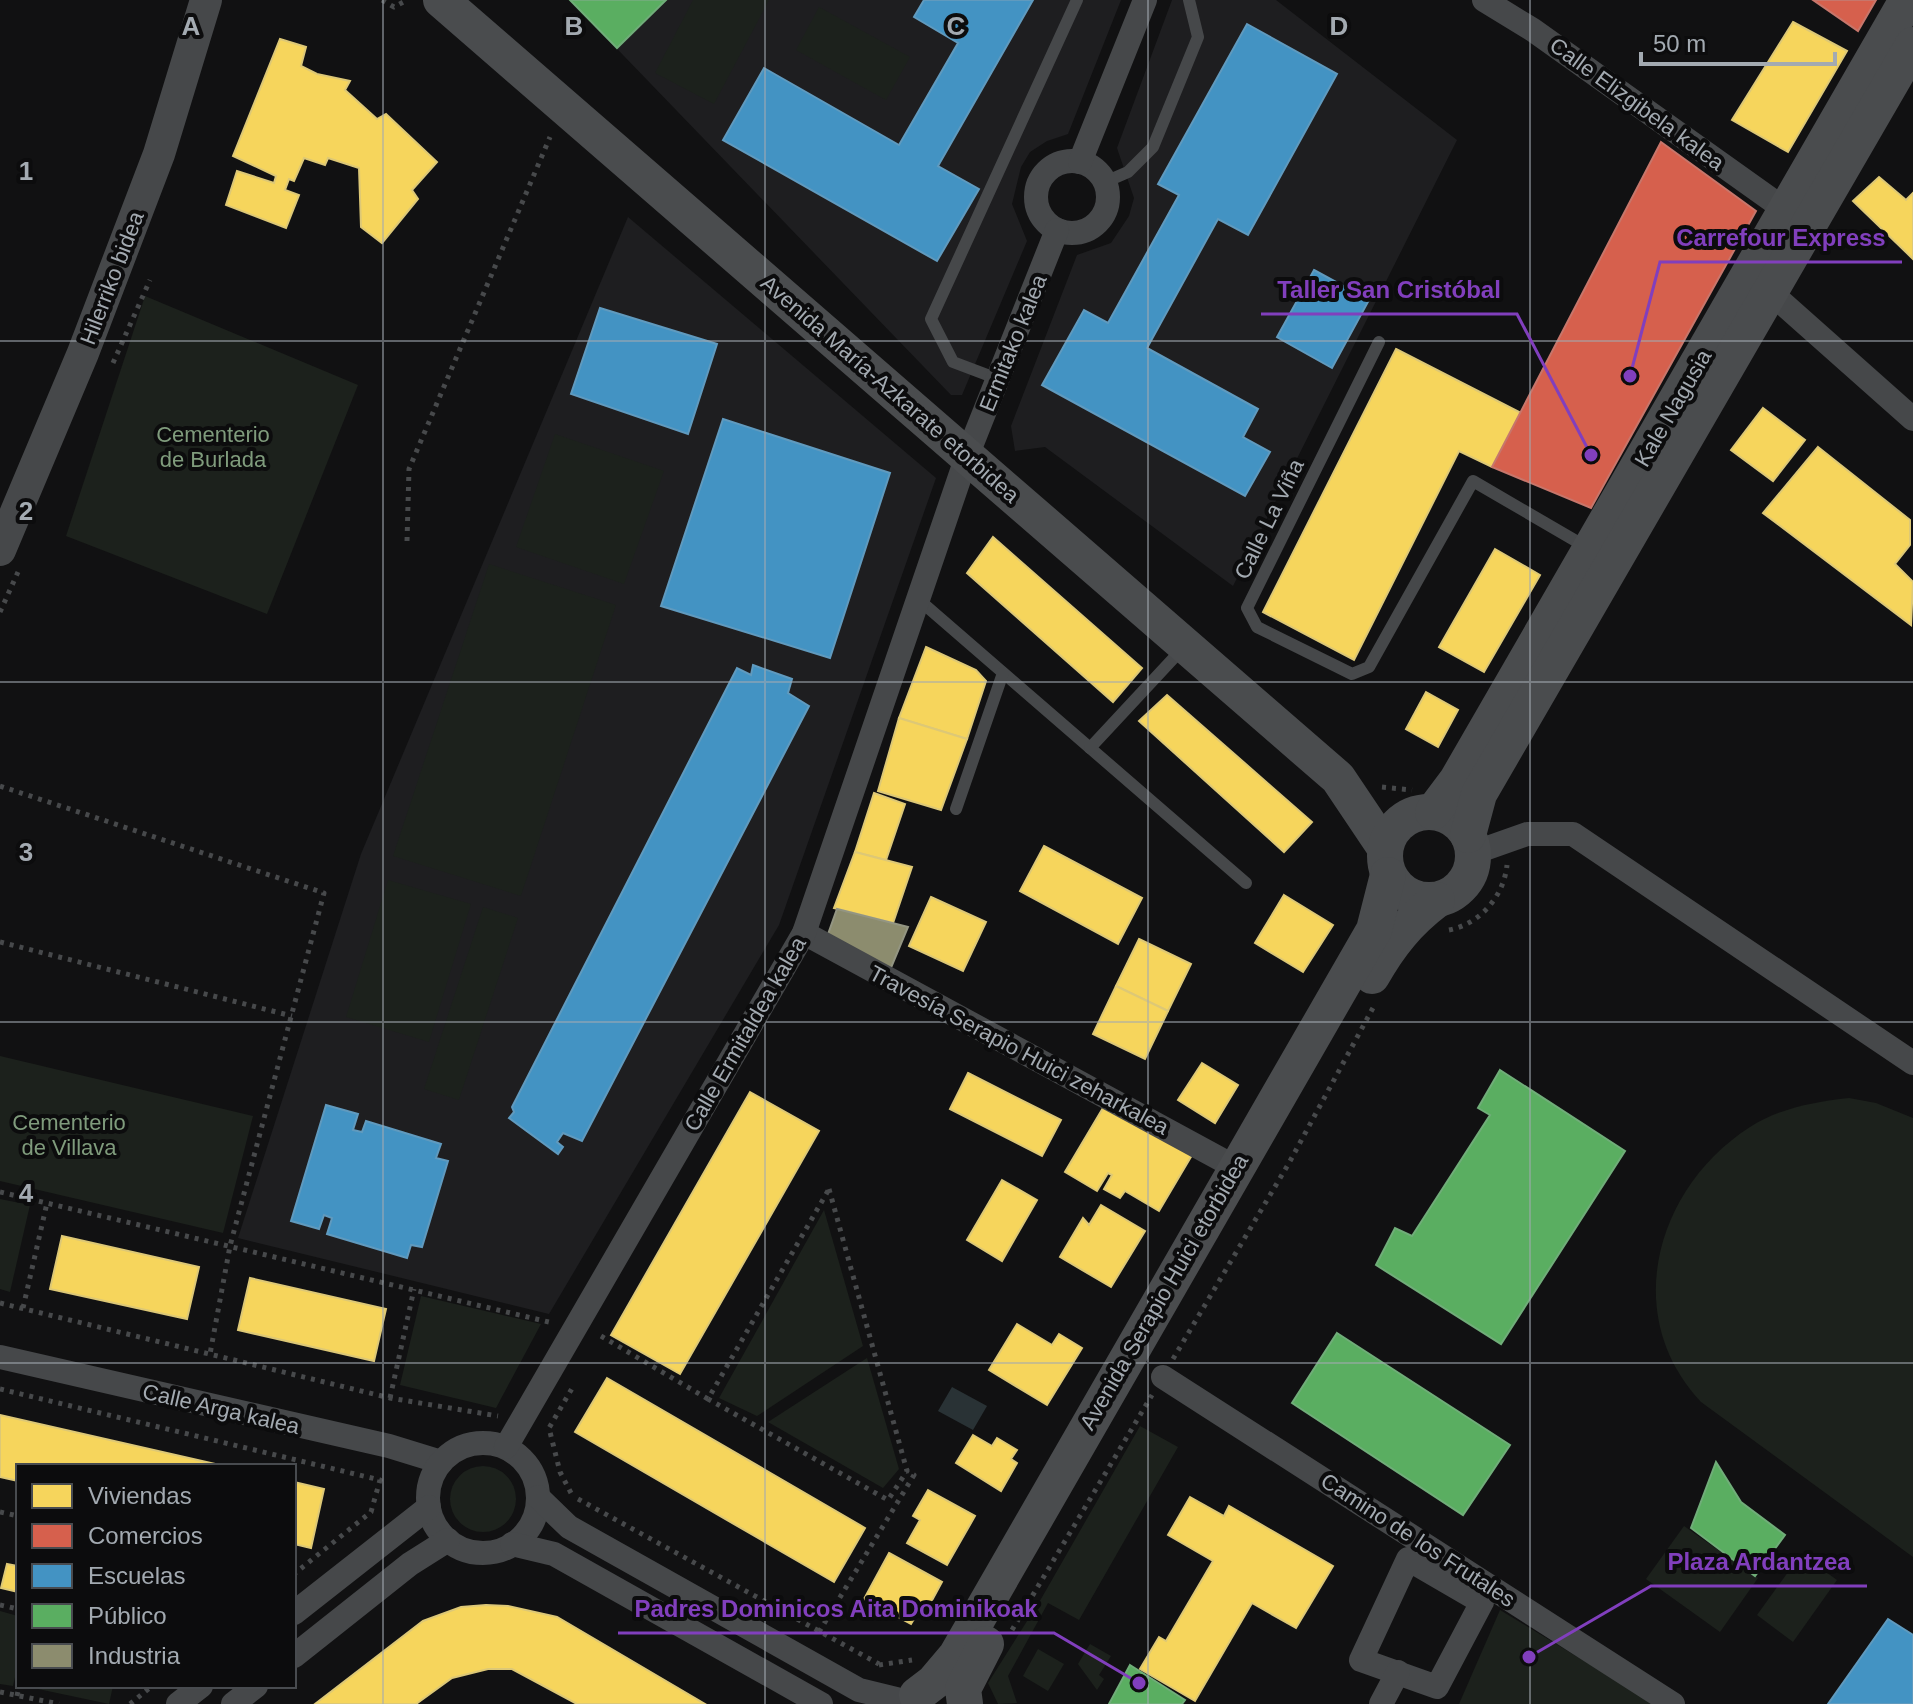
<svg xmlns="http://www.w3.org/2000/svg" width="1913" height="1704" font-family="Helvetica,sans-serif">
  <rect width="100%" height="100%" fill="#111112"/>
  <g fill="#1e1e20">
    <polygon points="570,0 1121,0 1068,134 1047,141 1030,152 1021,167 1012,204 1027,241 962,395 951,395"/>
    <polygon points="1172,0 1276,0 1457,140 1233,586 1045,447 1015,451 1011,426 1077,255 1111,243 1129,216 1134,198 1117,148"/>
    <polygon points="628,217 936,478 779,925 549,1314 238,1238 361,854"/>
  </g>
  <g fill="#1c211c">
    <polygon points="693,0 769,0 714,104 655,73"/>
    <polygon points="819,7 910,57 886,100 796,50"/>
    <polygon points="145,296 358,385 267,614 66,536"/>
    <polygon points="555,434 664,471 624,584 516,547"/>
    <polygon points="489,564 616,605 521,896 393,856"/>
    <polygon points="388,880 471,904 429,1042 346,1017"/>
    <polygon points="483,907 518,918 459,1100 424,1089"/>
    <polygon points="0,1056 253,1116 223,1233 0,1181"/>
    <path d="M1849,1098L1876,1103L1913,1118V1557L1701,1402C1620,1316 1655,1188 1750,1127C1780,1108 1814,1102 1849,1098Z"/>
    <polygon points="0,1199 30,1205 10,1292 0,1289"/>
    <polygon points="824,1210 863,1346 757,1416 719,1398"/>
    <polygon points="421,1296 541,1324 496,1408 400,1385"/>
    <polygon points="867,1358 899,1469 883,1488 768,1422"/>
    <polygon points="1140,1426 1178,1447 1079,1620 1048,1603 1008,1676 1017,1703 998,1704 988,1683 1041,1599"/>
    <circle cx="483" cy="1499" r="33"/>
    <polygon points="1684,1526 1758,1578 1720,1632 1646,1579"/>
    <polygon points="1801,1554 1837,1580 1793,1642 1757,1615"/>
    <polygon points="1500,1610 1655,1704 1459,1704"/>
    <polygon points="0,1611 18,1616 18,1665 13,1686 0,1684"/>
    <polygon points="1090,1644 1111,1656 1099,1675 1104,1679 1097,1690 1078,1664"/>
    <polygon points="1038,1649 1064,1664 1048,1691 1023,1676"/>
    <polygon points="24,1686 113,1686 109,1704"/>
  </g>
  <polygon fill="#293235" points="952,1387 987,1406 973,1430 938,1411"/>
  <g fill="#f6d55c" stroke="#ddc876" stroke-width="2">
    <polygon points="1793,22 1847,51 1788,152 1732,120"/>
    <polygon points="280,39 306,47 301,66 317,74 350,81 345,90 377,119 386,114 437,162 412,190 418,199 382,243 361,227 359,168 328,158 325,165 304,158 294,181 289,179 285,190 299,195 286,228 226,205 237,171 274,183 276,176 233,156"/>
    <polygon points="1879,177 1906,200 1913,193 1913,259 1853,201"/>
    <polygon points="1396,349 1521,413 1492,467 1459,451 1354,660 1263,612"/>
    <polygon points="1763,408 1805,440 1773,481 1731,450"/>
    <polygon points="1818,447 1910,520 1910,545 1895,564 1913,582 1911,625 1763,513"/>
    <polygon points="993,537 1142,668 1113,702 967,573"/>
    <polygon points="1495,549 1540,575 1484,672 1439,647"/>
    <polygon points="926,647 976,670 986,681 967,739 899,718"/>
    <polygon points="1426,692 1458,710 1438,747 1406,729"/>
    <polygon points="1167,695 1312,822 1284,852 1139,721"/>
    <polygon points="899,718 967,739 941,810 878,791"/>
    <polygon points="874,793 905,804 886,860 855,852"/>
    <polygon points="1044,846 1142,898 1118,944 1020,891"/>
    <polygon points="855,852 912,867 893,923 834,908"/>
    <polygon points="1284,895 1333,925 1303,972 1255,943"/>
    <polygon points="931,897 986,922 963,971 909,946"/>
    <polygon points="1139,939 1191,964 1168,1011 1116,986"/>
    <polygon points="1116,986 1168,1011 1145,1059 1093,1034"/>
    <polygon points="1202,1063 1238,1085 1215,1123 1178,1100"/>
    <polygon points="968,1073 1061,1120 1042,1156 950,1109"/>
    <polygon points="750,1092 819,1131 680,1374 611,1335"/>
    <polygon points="1106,1103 1192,1155 1159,1211 1125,1191 1120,1198 1104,1189 1112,1175 1108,1173 1097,1191 1065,1172"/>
    <polygon points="1002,1180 1037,1200 1002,1261 967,1240"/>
    <polygon points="1101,1205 1145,1231 1111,1287 1060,1257 1083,1218 1089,1225"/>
    <polygon points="62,1236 199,1267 187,1319 50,1289"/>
    <polygon points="250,1278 386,1309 374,1361 238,1330"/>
    <polygon points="1017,1324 1052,1345 1059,1334 1082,1348 1047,1405 989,1370"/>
    <polygon points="607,1378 865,1528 834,1582 575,1432"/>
    <polygon points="0,1415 224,1466 18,1466 18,1481 0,1477"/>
    <polygon points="973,1435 992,1446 997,1438 1017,1450 1011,1459 1017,1463 1001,1491 956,1463"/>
    <polygon points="294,1482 324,1489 311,1548 294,1544"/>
    <polygon points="928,1490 975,1516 947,1565 907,1543 920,1520 913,1516"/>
    <polygon points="1190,1497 1224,1516 1229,1506 1333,1566 1296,1628 1252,1603 1195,1701 1140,1669 1159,1637 1166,1641 1213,1561 1168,1535"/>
    <polygon points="889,1553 942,1582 923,1617 917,1614 911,1624 864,1599"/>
    <polygon points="7,1564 18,1566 18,1592 1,1588"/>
    <polygon points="486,1605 508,1606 557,1617 705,1704 577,1704 512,1669 488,1669 452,1678 416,1704 315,1704 423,1621 461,1607"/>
  </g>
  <g fill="#d6604d" stroke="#c7766b" stroke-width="2">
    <polygon points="1813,0 1876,0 1858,31"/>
    <polygon points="1661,142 1756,211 1591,508 1492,467"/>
  </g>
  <g fill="#4393c3" stroke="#609abe" stroke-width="2">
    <polygon points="924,0 1033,0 938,166 979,189 937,261 723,140 764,68 899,145 958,43 914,17"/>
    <polygon points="1247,24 1337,74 1248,235 1218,219 1147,348 1258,409 1243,437 1270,452 1245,496 1042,385 1084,310 1108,323 1179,195 1158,184"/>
    <polygon points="1314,270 1369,300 1332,368 1277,337"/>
    <polygon points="600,308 717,344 688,434 571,394"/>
    <polygon points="723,419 890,473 830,658 661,606"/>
    <polygon points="753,665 792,679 788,693 809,706 582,1141 563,1133 557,1142 563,1147 558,1154 509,1118 514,1112 512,1107 737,668 751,675"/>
    <polygon points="326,1105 358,1114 353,1130 362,1132 366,1121 441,1144 436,1158 448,1161 422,1247 411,1245 407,1258 327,1234 332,1218 324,1215 319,1229 291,1221"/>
    <polygon points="1888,1619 1913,1635 1913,1704 1828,1704"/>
  </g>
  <g fill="#5aae61" stroke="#70ad79" stroke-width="2">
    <polygon points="570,0 666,0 617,48"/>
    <polygon points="1500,1070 1625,1151 1501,1344 1376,1265 1395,1228 1412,1236 1490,1115 1478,1108"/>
    <polygon points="1337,1333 1510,1445 1463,1515 1292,1403"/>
    <polygon points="1716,1462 1741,1502 1785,1535 1755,1576 1691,1528"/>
    <polygon points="1130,1665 1185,1700 1182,1704 1109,1704"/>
  </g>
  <polygon fill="#8c8c6e" stroke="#939582" stroke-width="2" points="837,909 908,927 890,970 827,937"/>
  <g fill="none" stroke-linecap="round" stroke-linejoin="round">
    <g stroke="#47494b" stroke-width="5" stroke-dasharray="4 6" stroke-linecap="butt">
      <polyline points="382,0 394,7 407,0"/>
      <polyline points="113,363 150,280"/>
      <polyline points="407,541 409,469 550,137"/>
      <polyline points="0,612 18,572"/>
      <polyline points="0,786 324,893 230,1246 210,1354"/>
      <polyline points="1382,787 1412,790"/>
      <path d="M1449,930C1480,924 1504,896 1507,865"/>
      <polyline points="0,942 292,1016"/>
      <polygon points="829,1189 907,1471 888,1500 708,1399"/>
      <polyline points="0,1192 553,1323"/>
      <polyline points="0,1303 390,1398 498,1416"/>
      <polyline points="23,1308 47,1203"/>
      <polyline points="601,1336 708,1399"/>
      <polyline points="1173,1359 1289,1163 1374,1006"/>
      <polyline points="0,1389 380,1480 371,1512 294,1574"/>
      <polyline points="390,1398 414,1289"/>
      <polyline points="571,1493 560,1472 549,1428 574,1385"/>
      <polyline points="578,1499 879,1664"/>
      <polyline points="0,1512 18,1516"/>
      <polyline points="0,1605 18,1609"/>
      <polyline points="1012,1630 1152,1395"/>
      <polyline points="819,1632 914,1475 907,1471"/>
      <polyline points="879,1665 912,1660"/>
      <polyline points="0,1692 59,1704"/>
      <polyline points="17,1696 19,1686"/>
      <polyline points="130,1704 152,1686"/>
    </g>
    <g stroke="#46484a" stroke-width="12">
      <polyline points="1105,182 1128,172 1153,147 1198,37 1189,0"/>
      <polyline points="1379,342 1247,608 1257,627 1352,674 1369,667 1473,481 1588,548"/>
      <polyline points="998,379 953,362 931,319 1077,0"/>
      <polyline points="918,599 1246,883"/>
      <polyline points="1090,748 1184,647"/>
      <polyline points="956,809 1003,673"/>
    </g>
    <g stroke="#46484a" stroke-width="24">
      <polyline points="1484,0 1533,30 1787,211 1791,223"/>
      <circle cx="1072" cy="197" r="36"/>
      <polyline points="1080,162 1145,0"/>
      <polyline points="1769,277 1770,292 1913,419"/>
      <polyline points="1476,852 1527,834 1573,834 1913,1063"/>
      <polyline points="804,933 1235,1167"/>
      <polyline points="0,1357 389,1446 441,1462"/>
      <polyline points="1163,1377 1673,1704"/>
      <circle cx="483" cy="1498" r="55"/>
      <polyline points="506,1447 804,933 967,456 1057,230"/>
      <polyline points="538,1497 569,1527 859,1690 900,1700"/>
      <polyline points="512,1544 554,1554 821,1704"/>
      <polygon points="1408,1559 1482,1602 1437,1687 1361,1660"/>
      <polyline points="294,1613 429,1507"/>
      <polyline points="294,1656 410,1564 448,1540"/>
      <polyline points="178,1704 201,1686"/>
      <polyline points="233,1704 256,1686"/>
      <polyline points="1381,1704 1398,1672"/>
    </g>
    <polyline stroke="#46484a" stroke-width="32" points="0,550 83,353 159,154 206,0"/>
    <g stroke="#4a4c4e" stroke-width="36">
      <polyline points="441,0 1338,778 1385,848"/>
      <circle cx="1429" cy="856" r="44"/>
      <polyline points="1433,812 1457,780 1907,0"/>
      <polyline points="1468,835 1479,794 1913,45"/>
      <path d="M1372,976C1390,944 1408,922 1437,900"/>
      <polyline points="917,1695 934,1682 956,1656 1374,930 1388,875"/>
      <polyline points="965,1704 963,1689 986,1644"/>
    </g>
  </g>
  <path fill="none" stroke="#a3aab1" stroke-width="2" stroke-opacity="0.55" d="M383,0V1704M765,0V1704M1148,0V1704M1530,0V1704M0,341H1913M0,682H1913M0,1022H1913M0,1363H1913"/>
  <g text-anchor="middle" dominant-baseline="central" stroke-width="8" stroke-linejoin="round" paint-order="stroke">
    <g font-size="22" fill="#a3aab1" stroke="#0c0c0d">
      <text transform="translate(1637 104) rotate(36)">Calle Elizgibela kalea</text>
      <text transform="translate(112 278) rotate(-69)">Hilerriko bidea</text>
      <text transform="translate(1013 343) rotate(-68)">Ermitako kalea</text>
      <text transform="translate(890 389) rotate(41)">Avenida María-Azkarate etorbidea</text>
      <text transform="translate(1673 408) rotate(-60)">Kale Nagusia</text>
      <text transform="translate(1269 519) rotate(-64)">Calle La Viña</text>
      <text transform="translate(745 1034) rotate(-60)">Calle Ermitaldea kalea</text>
      <text transform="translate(1019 1050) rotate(28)">Travesía Serapio Huici zeharkalea</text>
      <text transform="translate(1164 1292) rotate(-60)">Avenida Serapio Huici etorbidea</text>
      <text transform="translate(221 1409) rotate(13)">Calle Arga kalea</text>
      <text transform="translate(1418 1540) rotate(33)">Camino de los Frutales</text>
    </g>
    <g font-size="22" fill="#7f9b7c" stroke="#0c0c0d">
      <text x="213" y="434">Cementerio<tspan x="213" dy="25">de Burlada</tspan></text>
      <text x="69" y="1122">Cementerio<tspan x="69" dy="25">de Villava</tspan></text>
    </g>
  </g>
  <g font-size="26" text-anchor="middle" font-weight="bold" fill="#a3aab1" stroke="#0c0c0d" stroke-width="8" stroke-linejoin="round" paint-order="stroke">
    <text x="191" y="35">A</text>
    <text x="574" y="35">B</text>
    <text x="956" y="35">C</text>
    <text x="1339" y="35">D</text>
    <text x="26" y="180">1</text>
    <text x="26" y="520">2</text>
    <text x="26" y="861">3</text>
    <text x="26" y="1202">4</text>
  </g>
  <path fill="none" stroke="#813fbd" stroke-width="3" d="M1630 376L1660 262H1902M1591 455L1517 314H1261M1529 1657L1651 1586H1867M1139 1683L1054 1633H618"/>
  <g fill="#813fbd" stroke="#0c0c0d" stroke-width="3">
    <circle cx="1630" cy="376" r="8"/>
    <circle cx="1591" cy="455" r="8"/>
    <circle cx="1529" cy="1657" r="8"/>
    <circle cx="1139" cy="1683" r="8"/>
  </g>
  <g font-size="24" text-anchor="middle" font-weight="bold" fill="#813fbd" stroke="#0c0c0d" stroke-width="8" stroke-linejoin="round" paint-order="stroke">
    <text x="1781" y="246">Carrefour Express</text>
    <text x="1389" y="298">Taller San Cristóbal</text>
    <text x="1759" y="1570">Plaza Ardantzea</text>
    <text x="836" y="1617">Padres Dominicos Aita Dominikoak</text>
  </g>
  <rect x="16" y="1464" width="280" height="224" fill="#0c0c0d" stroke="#484b4f" stroke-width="2"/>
  <rect x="32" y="1484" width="40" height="24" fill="#f6d55c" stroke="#484b4f" stroke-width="2"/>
  <text x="88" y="1504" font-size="24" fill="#a3aab1">Viviendas</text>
  <rect x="32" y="1524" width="40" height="24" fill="#d6604d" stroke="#484b4f" stroke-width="2"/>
  <text x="88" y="1544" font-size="24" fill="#a3aab1">Comercios</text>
  <rect x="32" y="1564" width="40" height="24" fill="#4393c3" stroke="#484b4f" stroke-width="2"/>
  <text x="88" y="1584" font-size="24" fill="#a3aab1">Escuelas</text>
  <rect x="32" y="1604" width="40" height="24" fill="#5aae61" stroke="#484b4f" stroke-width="2"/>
  <text x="88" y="1624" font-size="24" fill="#a3aab1">Público</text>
  <rect x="32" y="1644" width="40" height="24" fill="#8c8c6e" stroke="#484b4f" stroke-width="2"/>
  <text x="88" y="1664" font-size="24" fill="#a3aab1">Industria</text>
  <path d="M1641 52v12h194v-12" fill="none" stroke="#a3aab1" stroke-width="4"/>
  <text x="1653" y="52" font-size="24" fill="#a3aab1" stroke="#0c0c0d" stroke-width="6" paint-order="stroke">50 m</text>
</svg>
